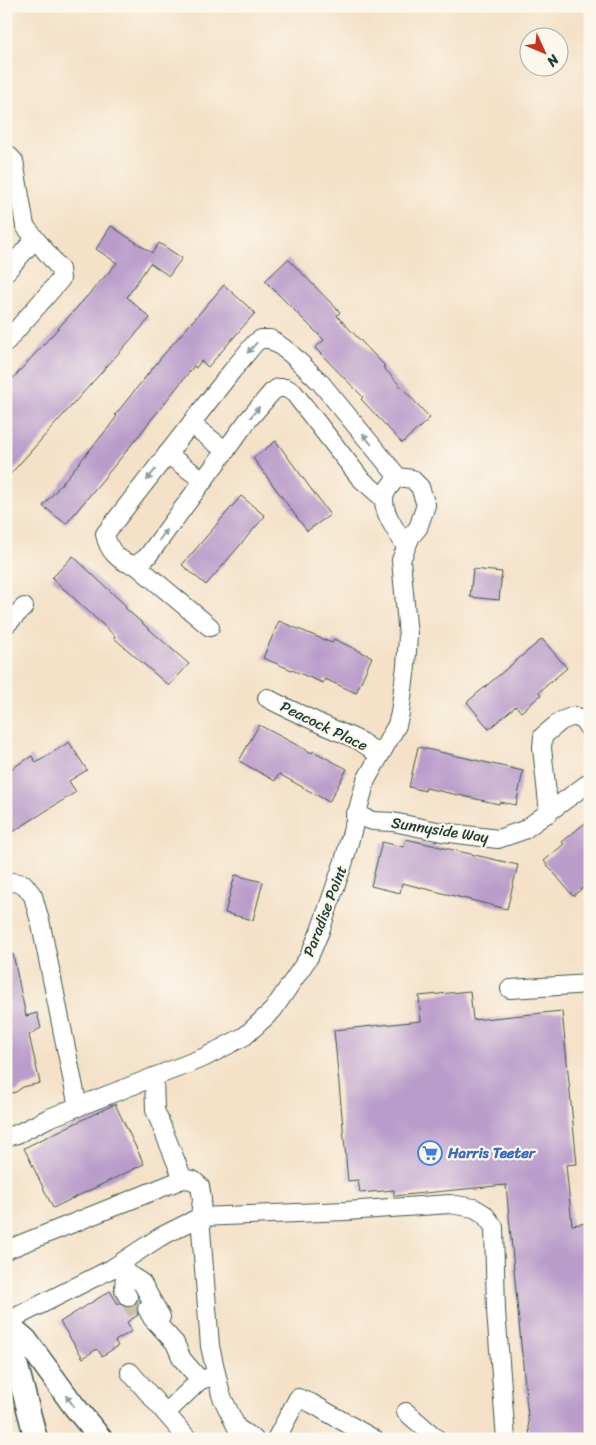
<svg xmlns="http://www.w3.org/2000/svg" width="596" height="1445" font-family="Sriracha,sans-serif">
  <rect width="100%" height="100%" fill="#fbf7ec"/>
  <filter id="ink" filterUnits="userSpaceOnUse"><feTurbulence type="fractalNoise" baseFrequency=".02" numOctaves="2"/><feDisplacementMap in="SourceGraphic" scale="10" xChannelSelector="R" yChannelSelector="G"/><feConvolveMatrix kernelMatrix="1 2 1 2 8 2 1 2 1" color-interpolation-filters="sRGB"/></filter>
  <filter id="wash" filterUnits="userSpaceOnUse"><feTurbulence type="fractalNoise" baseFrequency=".0096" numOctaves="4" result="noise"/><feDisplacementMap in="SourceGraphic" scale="20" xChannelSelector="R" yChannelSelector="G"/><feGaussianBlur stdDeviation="1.12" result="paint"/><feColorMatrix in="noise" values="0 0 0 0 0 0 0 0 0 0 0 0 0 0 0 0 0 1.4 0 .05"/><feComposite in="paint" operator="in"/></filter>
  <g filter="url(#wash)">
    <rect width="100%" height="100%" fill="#f4e1c7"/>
    <g id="blocks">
      <g fill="#ba9cca">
        <polygon points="111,226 152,253 159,243 182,258 169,276 150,263 127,297 150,318 6,479 6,386 117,263 96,249"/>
        <polygon points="288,259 340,312 337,316 385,366 383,367 430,418 402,443 361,399 363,397 315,348 324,340 265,281"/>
        <polygon points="224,285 255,313 208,367 201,361 196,368 194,366 124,454 66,524 43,506 109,427 117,416 115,415 164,354"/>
        <polygon points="276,441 330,515 307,531 253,458"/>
        <polygon points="241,496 265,516 206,585 182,565"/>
        <polygon points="73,556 126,606 125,608 189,664 169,686 114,638 115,636 52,578"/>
        <polygon points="473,569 502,572 499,600 470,597"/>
        <polygon points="279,621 332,643 334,639 372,657 356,693 325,679 323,683 263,658"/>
        <polygon points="542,639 567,668 539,692 541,695 521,712 516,706 489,729 467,702"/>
        <polygon points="259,725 312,753 313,751 347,769 329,802 279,774 275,781 239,761"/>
        <polygon points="69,742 87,770 69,781 76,792 6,836 6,772 32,756 36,763"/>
        <polygon points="418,747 523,771 516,805 500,802 499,804 426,788 425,791 409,787"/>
        <polygon points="590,819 590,882 573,896 544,861 564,844 562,842"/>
        <polygon points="406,839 518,865 507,909 402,883 400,893 371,886 382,842 404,847"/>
        <polygon points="235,875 263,882 253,920 225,913"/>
        <polygon points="6,954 13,954 26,1016 37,1013 41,1028 29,1035 40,1083 23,1087 16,1092 6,1094"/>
        <polygon points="470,991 473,1020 562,1011 577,1164 566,1165 572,1225 587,1223 590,1252 590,1439 530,1439 506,1185 394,1196 394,1190 360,1193 358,1180 348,1181 334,1030 421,1021 419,996"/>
        <polygon points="115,1104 144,1164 53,1208 24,1148"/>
        <polygon points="110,1291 118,1304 119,1303 127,1308 134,1306 138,1298 140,1301 136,1308 138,1315 127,1322 132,1331 115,1341 118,1346 102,1356 97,1349 83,1358 60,1322"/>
      </g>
    </g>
  </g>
  <g filter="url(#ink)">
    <use href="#blocks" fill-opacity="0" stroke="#3f564a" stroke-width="1"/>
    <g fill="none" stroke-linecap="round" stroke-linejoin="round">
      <polyline stroke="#c9c0aa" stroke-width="18" stroke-dasharray="18 9" stroke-linecap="butt" points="128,1297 138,1315"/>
      <g stroke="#3f564a" stroke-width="20">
        <g id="minor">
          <polyline points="6,153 14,161 25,226 60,269 61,279 6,342"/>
          <polyline points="6,272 35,239"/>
          <polyline points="191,424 226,451"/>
          <polyline points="167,454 204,481"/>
          <path d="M384,499L360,478L294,393L286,388H278L272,392L248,420L147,557L136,565C119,563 108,550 105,534L232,371L255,343L261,339H270L278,344L291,354L320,382L398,477"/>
          <polyline points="136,565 210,627"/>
          <polyline points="6,625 24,607"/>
          <path d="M267,698C285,708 303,715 321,724C344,735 360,737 379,756"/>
          <polyline points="549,813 542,748 543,736 561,721 574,716 583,720 590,730"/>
          <polyline points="355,815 373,821 393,822 442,832 498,839 524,830 590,782"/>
          <polyline points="6,881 24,884 33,896 41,925 78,1107"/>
          <polyline points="510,989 590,984"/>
          <path d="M6,1137L17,1134L49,1118L205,1057L245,1036L273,1010L309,957L320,931L344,861L366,780L397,725L400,713L406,666L408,636L401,560L411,536L418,528L426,505L420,487L412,479L398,477C392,483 384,492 384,500C384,516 399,534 406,547"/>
          <polyline points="6,1250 183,1179 155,1110 154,1077"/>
          <polyline points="125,1272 142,1283 161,1317"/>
          <polyline points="125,1272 124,1290 128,1297"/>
          <polyline points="147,1309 152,1318 175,1343 182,1359 200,1380"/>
          <polyline points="6,1322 111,1269 160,1237 200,1217 202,1199 200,1186 193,1180 183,1179"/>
          <polyline points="130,1372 188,1439"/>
          <polyline points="406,1412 437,1439"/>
          <polyline points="166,1413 200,1380 211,1377"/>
          <polyline points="254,1439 237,1428 221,1395 210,1346 200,1217 346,1211 450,1204 474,1208 484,1214 494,1227 496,1311 506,1439"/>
          <polyline points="276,1439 298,1398 311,1403 374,1439"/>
        </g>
      </g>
      <g stroke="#3f564a" stroke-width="25">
        <g id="major">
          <polyline points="6,1323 26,1340 74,1406 101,1439"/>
          <polyline points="6,1325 36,1439"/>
        </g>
      </g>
      <use href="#minor" stroke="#fff" stroke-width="18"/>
      <use href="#major" stroke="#fff" stroke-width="22"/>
    </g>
    <defs><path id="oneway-solid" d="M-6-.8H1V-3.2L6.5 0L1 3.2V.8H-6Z" transform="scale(1.25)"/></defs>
    <g fill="#8f9e9a">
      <use href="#oneway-solid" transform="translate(252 348) rotate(132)"/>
      <use href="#oneway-solid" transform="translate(255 412) rotate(-50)"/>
      <use href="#oneway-solid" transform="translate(367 439) rotate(-129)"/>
      <use href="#oneway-solid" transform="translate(151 475) rotate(128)"/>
      <use href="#oneway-solid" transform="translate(163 535) rotate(-53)"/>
      <use href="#oneway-solid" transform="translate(70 1401) rotate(-127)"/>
    </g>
  </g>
  <defs>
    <g id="supermarket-ring" transform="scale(1.25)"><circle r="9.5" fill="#fbf7ec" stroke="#3f7fe0" stroke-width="1.5"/><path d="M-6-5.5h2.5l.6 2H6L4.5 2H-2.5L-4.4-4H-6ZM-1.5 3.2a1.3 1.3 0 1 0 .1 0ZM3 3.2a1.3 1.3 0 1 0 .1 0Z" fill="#3f7fe0"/></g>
  </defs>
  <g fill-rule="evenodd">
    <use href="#supermarket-ring" x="430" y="1153"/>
  </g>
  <g text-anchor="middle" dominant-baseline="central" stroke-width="4.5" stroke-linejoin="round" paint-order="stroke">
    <g font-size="15" fill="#1f3d34" stroke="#fbf7ec">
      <text transform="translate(324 726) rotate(26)">Peacock Place</text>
      <text transform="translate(440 830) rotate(9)">Sunnyside Way</text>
      <text transform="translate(325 911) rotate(-69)">Paradise Point</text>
    </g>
    <g font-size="15" font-weight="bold" fill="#366cbe" stroke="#fbf7ec" text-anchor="start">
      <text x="448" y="1153">Harris Teeter</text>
    </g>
  </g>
  <rect width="596" height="1445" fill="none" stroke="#fbf7ec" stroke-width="25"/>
  <g transform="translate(544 52) rotate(134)"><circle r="24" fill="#fbf7ec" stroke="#a3ada2"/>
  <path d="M0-4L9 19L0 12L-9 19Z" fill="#c8321e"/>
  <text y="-8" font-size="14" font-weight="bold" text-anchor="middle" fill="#1f3d34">N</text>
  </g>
</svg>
